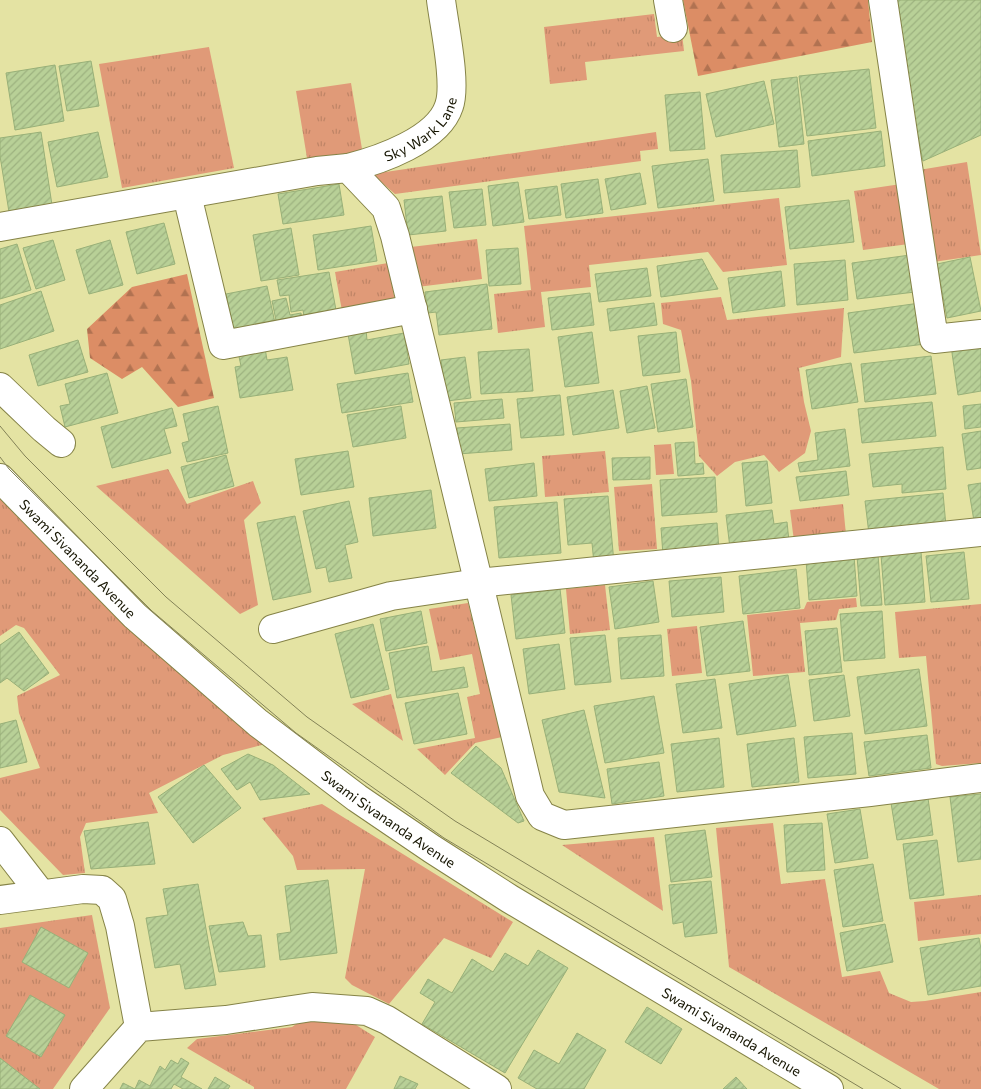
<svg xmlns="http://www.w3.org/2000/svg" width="981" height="1089" font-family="Commissioner,sans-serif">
  <defs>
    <pattern id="grass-tufts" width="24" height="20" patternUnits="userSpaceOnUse" patternTransform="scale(1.25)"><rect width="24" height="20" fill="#e09a78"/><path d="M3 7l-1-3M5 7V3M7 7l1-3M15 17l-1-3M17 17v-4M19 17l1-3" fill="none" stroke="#bf8466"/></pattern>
    <pattern id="forest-firs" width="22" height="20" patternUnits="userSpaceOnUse" patternTransform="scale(1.25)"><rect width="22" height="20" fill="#dc8d65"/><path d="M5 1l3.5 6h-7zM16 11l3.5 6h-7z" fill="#b17251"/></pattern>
    <pattern id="building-hatch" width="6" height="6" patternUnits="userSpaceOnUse" patternTransform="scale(1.25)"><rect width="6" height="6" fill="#b8d097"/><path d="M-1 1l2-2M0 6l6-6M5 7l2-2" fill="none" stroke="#9db280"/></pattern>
  </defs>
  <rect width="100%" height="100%" fill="#e4e3a3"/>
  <g fill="url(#grass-tufts)">
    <polygon points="654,14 657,37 682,34 684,51 585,62 587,80 550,84 544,27"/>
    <polygon points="209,47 234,168 122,188 99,64"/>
    <polygon points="351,83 363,155 308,164 296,91"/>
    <polygon points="656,132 658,149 640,151 641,161 395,194 372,174"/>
    <polygon points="967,162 981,255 933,262 919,170"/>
    <polygon points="901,184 909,244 863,250 854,191"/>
    <polygon points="779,198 787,265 723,272 708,252 589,265 591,287 541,292 545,327 498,333 494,294 531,290 524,226"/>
    <polygon points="477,239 482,279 417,287 411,247"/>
    <polygon points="388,263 395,301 342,311 335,272"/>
    <polygon points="721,297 727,320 844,308 841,357 799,368 804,402 811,431 805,453 779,472 764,455 735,462 717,476 699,456 691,381 681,330 663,324 661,303"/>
    <polygon points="671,444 674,474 656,475 654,445"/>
    <polygon points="605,451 609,492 545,497 542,456"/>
    <polygon points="168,469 187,504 253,481 261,503 244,520 258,605 240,614 96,486"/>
    <polygon points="652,484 657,549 619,551 614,487"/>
    <polygon points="0,497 9,508 204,687 269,743 223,755 149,793 158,813 86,823 80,837 85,873 63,875 0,810 0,778 40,768 19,713 17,696 60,675 24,628 16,625 0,636"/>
    <polygon points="843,504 846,535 794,541 790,510"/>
    <polygon points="605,585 610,630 570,634 566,589"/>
    <polygon points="856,598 857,607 839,609 836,620 800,623 805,672 753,676 747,615 804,609 807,602"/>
    <polygon points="468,603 502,737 475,743 445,775 417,749 475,738 467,697 480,694 472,654 440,660 429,609"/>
    <polygon points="981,604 981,763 942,766 936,764 926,656 899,658 895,612"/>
    <polygon points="697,626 702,673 672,676 667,629"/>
    <polygon points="391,694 403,741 352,704"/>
    <polygon points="322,804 513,922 491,958 444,938 389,1004 352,985 345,978 365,869 297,870 293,856 262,818"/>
    <polygon points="773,823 781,884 825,879 842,977 880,971 889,993 911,1002 925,1001 981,992 981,1089 939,1089 729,967 716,828"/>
    <polygon points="654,837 663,911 562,845"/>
    <polygon points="981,895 981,934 918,941 914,902"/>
    <polygon points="92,915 110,1008 53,1089 0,1089 0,928"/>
    <polygon points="305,1018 353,1023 375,1037 346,1089 254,1089 254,1087 187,1048 197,1039 292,1027"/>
  </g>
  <g fill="url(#forest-firs)">
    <polygon points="683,0 868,0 872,42 698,76"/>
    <polygon points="187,274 214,398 178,407 142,367 122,379 90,358 87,329 132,287"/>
  </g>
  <g fill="url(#building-hatch)" stroke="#98b078">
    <polygon points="891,0 981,0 981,135 923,161"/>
    <polygon points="91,61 99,106 67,111 59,66"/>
    <polygon points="55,65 64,121 15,130 6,73"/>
    <polygon points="869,69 876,128 807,136 799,76"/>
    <polygon points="797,77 804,144 779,147 771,80"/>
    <polygon points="764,81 774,124 716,137 706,94"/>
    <polygon points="700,92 705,149 670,151 665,95"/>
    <polygon points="881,131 885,166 812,176 808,141"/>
    <polygon points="41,132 52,205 9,212 0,156 0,138"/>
    <polygon points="98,132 108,177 57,187 48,142"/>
    <polygon points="797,150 800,187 724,193 721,155"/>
    <polygon points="708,159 714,201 658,208 652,166"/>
    <polygon points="640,173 646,204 611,210 605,179"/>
    <polygon points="598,179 603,213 566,218 561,184"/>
    <polygon points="518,182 524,222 493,226 488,186"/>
    <polygon points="339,184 344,215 283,224 278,194"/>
    <polygon points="557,186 561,215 529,219 525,190"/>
    <polygon points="482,189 486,225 454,228 449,192"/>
    <polygon points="442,196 446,231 408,235 404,200"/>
    <polygon points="849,200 854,242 790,249 785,207"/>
    <polygon points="164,223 175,264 137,274 126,232"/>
    <polygon points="371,226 377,261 318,270 313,235"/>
    <polygon points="291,228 299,275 261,281 253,235"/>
    <polygon points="53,240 65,280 36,289 23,248"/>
    <polygon points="110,240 123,285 89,294 76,250"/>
    <polygon points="17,244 31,290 0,299 0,249"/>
    <polygon points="518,248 521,284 489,286 486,250"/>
    <polygon points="910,255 915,292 857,299 852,263"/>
    <polygon points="970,257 981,311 947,318 937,264"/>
    <polygon points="702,259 718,289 661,297 657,266"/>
    <polygon points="845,260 848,300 797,305 794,264"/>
    <polygon points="647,268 651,296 599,302 595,274"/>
    <polygon points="781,271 785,306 733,313 728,278"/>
    <polygon points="329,272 336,310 304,316 303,310 291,312 289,295 280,296 277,280"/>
    <polygon points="487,284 492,329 439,335 436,312 428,313 425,292"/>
    <polygon points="267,286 275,323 234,331 226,294"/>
    <polygon points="41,291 54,331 0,349 0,305"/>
    <polygon points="590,293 594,325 552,330 548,298"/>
    <polygon points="286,298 290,315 301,313 302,320 277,325 272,301"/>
    <polygon points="654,303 657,325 610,331 607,309"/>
    <polygon points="920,303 925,344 854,353 848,313"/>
    <polygon points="366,330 367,340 404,333 409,364 355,374 348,334"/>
    <polygon points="592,332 599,383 565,387 558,337"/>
    <polygon points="676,332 680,372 643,376 638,336"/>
    <polygon points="78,340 88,372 38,386 29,355"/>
    <polygon points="981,342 981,391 958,395 951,346"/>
    <polygon points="265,348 267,360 287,357 293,390 240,398 235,367 241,366 238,352"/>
    <polygon points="529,349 533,391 481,394 478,352"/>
    <polygon points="931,356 936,394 865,402 861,364"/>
    <polygon points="465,357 471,398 447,401 441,360"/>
    <polygon points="851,363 858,402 812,409 806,370"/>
    <polygon points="107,373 118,413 65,427 60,406 70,404 65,384"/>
    <polygon points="408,373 413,402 342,413 337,384"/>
    <polygon points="686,379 693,427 658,432 651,384"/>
    <polygon points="647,386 655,428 627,433 620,391"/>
    <polygon points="613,390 619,428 573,435 567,397"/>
    <polygon points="560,395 564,435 521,438 517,399"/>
    <polygon points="502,399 504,418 456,422 454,403"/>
    <polygon points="932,402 936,436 862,443 858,409"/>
    <polygon points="981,404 981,427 965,429 963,406"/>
    <polygon points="218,406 228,453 187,462 182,443 189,441 183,414"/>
    <polygon points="401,406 406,438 353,447 347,415"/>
    <polygon points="172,408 177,426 164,429 171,453 112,468 101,427"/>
    <polygon points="510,424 512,450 458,454 457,428"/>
    <polygon points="845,429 850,466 800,472 798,463 818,460 815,433"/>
    <polygon points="981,431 981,468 967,470 962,434"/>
    <polygon points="694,442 695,464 703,463 704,474 678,476 675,443"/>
    <polygon points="943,447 946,489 902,493 902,484 873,487 869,454"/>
    <polygon points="348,451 354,487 301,495 295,459"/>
    <polygon points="226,455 234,486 189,498 181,467"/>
    <polygon points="650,457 650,479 613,480 612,458"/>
    <polygon points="767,461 772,503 746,506 742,463"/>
    <polygon points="534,463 537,496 489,501 485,469"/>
    <polygon points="846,471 849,495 800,501 796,477"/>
    <polygon points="715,477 717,512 662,516 660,480"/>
    <polygon points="981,483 981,520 974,521 968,485"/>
    <polygon points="431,490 436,528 373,536 369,498"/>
    <polygon points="943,493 946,526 869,534 865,501"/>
    <polygon points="608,496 614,563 594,564 592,543 568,545 564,499"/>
    <polygon points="349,501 358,542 345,545 352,578 329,582 326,567 316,569 303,511"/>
    <polygon points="557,502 561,553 499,558 494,507"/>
    <polygon points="772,510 774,524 787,522 789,541 730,548 726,515"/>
    <polygon points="295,516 311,592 273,600 257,523"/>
    <polygon points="717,523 719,550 663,555 661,528"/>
    <polygon points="921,552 925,602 885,605 881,555"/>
    <polygon points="964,552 969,599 931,602 926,556"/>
    <polygon points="878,555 882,605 861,606 857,556"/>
    <polygon points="854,556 857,596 809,600 806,560"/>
    <polygon points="796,569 800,608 743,614 739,576"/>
    <polygon points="721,577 724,612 672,617 669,581"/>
    <polygon points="653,581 659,622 615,629 609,587"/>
    <polygon points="560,589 565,633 516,639 511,595"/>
    <polygon points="421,611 427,643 386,651 380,619"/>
    <polygon points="882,611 885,658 844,661 840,614"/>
    <polygon points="743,621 750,671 707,676 700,627"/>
    <polygon points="373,624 389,689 351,698 335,634"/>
    <polygon points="837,628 842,672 809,675 805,631"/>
    <polygon points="19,632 49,673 24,691 7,678 0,683 0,645"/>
    <polygon points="605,635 611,682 575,685 570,638"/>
    <polygon points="661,635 664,676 621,679 618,638"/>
    <polygon points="559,644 565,689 529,694 523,649"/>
    <polygon points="428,646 432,672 464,667 468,687 397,698 389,653"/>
    <polygon points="919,669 927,726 865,734 857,677"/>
    <polygon points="788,675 796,726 737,735 729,684"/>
    <polygon points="844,675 850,716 814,721 809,680"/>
    <polygon points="715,679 722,728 683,733 676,684"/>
    <polygon points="458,693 467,734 414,744 405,703"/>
    <polygon points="654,696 664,753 605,763 594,706"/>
    <polygon points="584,710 605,798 559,792 542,720"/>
    <polygon points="16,720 27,762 0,768 0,724"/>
    <polygon points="852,733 856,774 808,778 804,737"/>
    <polygon points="927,735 931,768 869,776 864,742"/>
    <polygon points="719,738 724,787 677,792 671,744"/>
    <polygon points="794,738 799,782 752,787 747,744"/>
    <polygon points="476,746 501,768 524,821 518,823 451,773"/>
    <polygon points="248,754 273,765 310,794 260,800 250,782 237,790 221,769"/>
    <polygon points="659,762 664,796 612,804 607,769"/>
    <polygon points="204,765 241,808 193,843 158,797"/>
    <polygon points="981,794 981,859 958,862 950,797"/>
    <polygon points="928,798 933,835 897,840 891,803"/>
    <polygon points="860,809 868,858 835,863 827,814"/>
    <polygon points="148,822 155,864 91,869 84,831"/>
    <polygon points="822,823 825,870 787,872 784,825"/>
    <polygon points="705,830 712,877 671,882 665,835"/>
    <polygon points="937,840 944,895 910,899 903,844"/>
    <polygon points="873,864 883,921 843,927 834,870"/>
    <polygon points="328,880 337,953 280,960 277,934 291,932 285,886"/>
    <polygon points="711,881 717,933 685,937 683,922 673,924 669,885"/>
    <polygon points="198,884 216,985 185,989 180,964 155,968 146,918 168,915 163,889"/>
    <polygon points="243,922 248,936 261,935 265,967 219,972 209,926"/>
    <polygon points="885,924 893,962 847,971 840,933"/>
    <polygon points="41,927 88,953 69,988 22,962"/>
    <polygon points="979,938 981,949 981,986 928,995 920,948"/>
    <polygon points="538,950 568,968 505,1073 422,1024 435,1002 420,993 428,979 452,993 472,959 493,972 505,953 528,966"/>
    <polygon points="30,995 65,1015 41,1057 6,1036"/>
    <polygon points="647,1007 682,1029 661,1064 625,1042"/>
    <polygon points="577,1033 606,1050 584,1089 537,1089 518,1078 534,1050 559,1064"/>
    <polygon points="0,1058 40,1089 0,1089"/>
    <polygon points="181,1058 189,1063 181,1077 202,1089 183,1089 174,1084 171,1089 120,1089 123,1083 135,1089 139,1080 150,1086 160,1066 165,1070 171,1060 178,1064"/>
    <polygon points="400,1076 418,1084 415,1089 394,1089"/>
    <polygon points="215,1077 230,1086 228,1089 208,1089"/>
    <polygon points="736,1077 747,1089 723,1089"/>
  </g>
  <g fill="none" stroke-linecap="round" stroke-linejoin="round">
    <g stroke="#858347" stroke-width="30">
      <g id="minor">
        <polyline points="668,0 673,28"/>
        <polyline points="883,0 934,339 981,334"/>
        <path id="s1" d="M348,168C380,160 438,140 449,106C457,84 444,25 441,0"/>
        <polyline points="187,195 223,345 413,309"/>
        <polyline points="0,227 317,171 348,168 386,208 395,236 530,796 542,816 564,825 870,792 981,778"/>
        <polyline points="0,387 44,429 61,443"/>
        <path id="s2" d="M0,478L135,616L258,723L357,798L432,849L510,899L829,1089"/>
        <polyline points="273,629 391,596 478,583 981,532"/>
        <polyline points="0,841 41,894"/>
        <polyline points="0,900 83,889 102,890 112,899 120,926 139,1027"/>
        <polyline points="84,1089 139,1027 226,1020 312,1007 367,1011 387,1020 497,1089"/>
      </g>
    </g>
    <use href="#minor" stroke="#fff" stroke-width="28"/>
    <g stroke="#838257" stroke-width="1">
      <polyline points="0,426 25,456 166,597 307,717 455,821 901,1089"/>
      <polyline points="0,457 9,469 152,611 296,733 444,838 863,1089"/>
    </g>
  </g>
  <g text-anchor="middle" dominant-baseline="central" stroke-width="4" stroke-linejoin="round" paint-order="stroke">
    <g font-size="14" fill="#151400" stroke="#fff">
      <text stroke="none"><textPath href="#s1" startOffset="85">Sky Wark Lane</textPath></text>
      <text stroke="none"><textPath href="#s2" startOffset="112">Swami Sivananda Avenue</textPath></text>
      <text stroke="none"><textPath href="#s2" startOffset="518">Swami Sivananda Avenue</textPath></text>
      <text stroke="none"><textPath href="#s2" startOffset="922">Swami Sivananda Avenue</textPath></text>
    </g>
  </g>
</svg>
